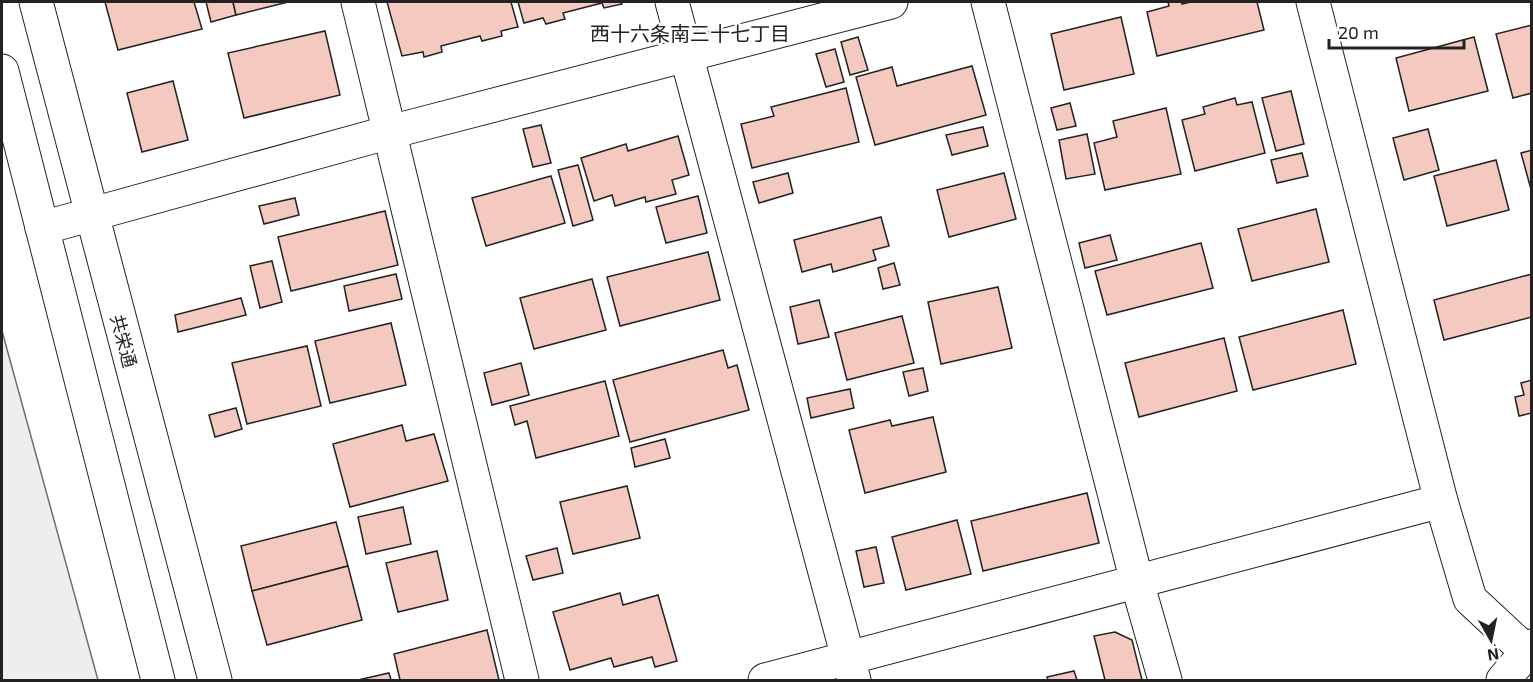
<svg xmlns="http://www.w3.org/2000/svg" width="1533" height="682" font-family="'Exo 2','Noto Sans JP',sans-serif">
  <rect width="100%" height="100%" fill="#fff"/>
  <polygon fill="#eee" stroke="#6f6f6f" stroke-width="1.5" points="2,331 98,680 2,680"/>
  <g fill="#f3c9c0" stroke="#222" stroke-width="1.5">
    <polygon points="105,2 194,2 202,29 118,50"/>
    <polygon points="206,2 233,2 236,15 211,22"/>
    <polygon points="233,2 288,2 236,15"/>
    <polygon points="387,2 511,2 518,27 501,31 502,36 482,41 480,36 441,46 442,52 424,57 423,52 402,56"/>
    <polygon points="518,2 621,2 622,4 604,8 602,3 563,13 565,19 546,24 543,18 524,23"/>
    <polygon points="1168,2 1182,2 1182,4 1191,2 1257,2 1264,30 1157,56 1147,12 1169,6"/>
    <polygon points="1121,17 1134,74 1064,90 1051,34"/>
    <polygon points="1532,25 1532,93 1513,98 1496,34"/>
    <polygon points="325,31 340,95 244,118 228,53"/>
    <polygon points="858,37 868,70 850,75 841,42"/>
    <polygon points="1474,37 1488,91 1409,111 1396,58"/>
    <polygon points="835,49 844,82 826,87 816,54"/>
    <polygon points="972,66 986,115 875,145 856,77 892,67 897,86"/>
    <polygon points="173,81 188,140 142,152 127,93"/>
    <polygon points="846,88 859,142 752,168 741,124 774,116 771,107"/>
    <polygon points="1291,91 1304,144 1276,151 1262,98"/>
    <polygon points="1235,98 1237,105 1252,102 1265,153 1195,171 1182,120 1205,114 1203,107"/>
    <polygon points="1070,103 1076,126 1057,130 1051,108"/>
    <polygon points="1166,108 1181,174 1105,190 1094,143 1117,137 1113,121"/>
    <polygon points="541,125 551,163 533,167 523,129"/>
    <polygon points="983,127 988,146 952,155 946,135"/>
    <polygon points="1428,129 1439,170 1404,180 1393,138"/>
    <polygon points="1087,134 1095,174 1066,179 1059,140"/>
    <polygon points="678,136 689,175 672,180 676,194 646,202 645,197 615,206 612,195 594,201 581,158 626,144 628,151"/>
    <polygon points="1532,150 1532,193 1521,153"/>
    <polygon points="1302,153 1308,176 1277,183 1271,160"/>
    <polygon points="1496,160 1509,210 1447,226 1434,176"/>
    <polygon points="578,165 593,220 573,226 558,170"/>
    <polygon points="788,173 793,193 759,203 753,182"/>
    <polygon points="1004,173 1016,219 949,237 937,190"/>
    <polygon points="551,176 565,223 486,246 472,198"/>
    <polygon points="698,196 707,233 666,243 656,207"/>
    <polygon points="295,198 299,215 264,224 259,206"/>
    <polygon points="1316,209 1329,262 1252,281 1238,229"/>
    <polygon points="385,211 398,265 291,291 278,237"/>
    <polygon points="881,217 889,246 873,250 876,260 833,272 831,264 802,272 794,240"/>
    <polygon points="1110,235 1117,260 1085,268 1079,243"/>
    <polygon points="1201,243 1213,288 1107,315 1095,271"/>
    <polygon points="708,252 720,300 620,326 607,277"/>
    <polygon points="272,261 282,302 260,308 250,266"/>
    <polygon points="894,263 900,285 883,289 878,268"/>
    <polygon points="396,274 402,299 349,311 344,286"/>
    <polygon points="1532,274 1532,317 1444,340 1434,300"/>
    <polygon points="592,279 606,330 534,349 520,298"/>
    <polygon points="998,287 1012,348 941,364 928,302"/>
    <polygon points="241,298 246,315 178,332 175,315"/>
    <polygon points="819,300 829,337 798,344 790,307"/>
    <polygon points="1343,310 1356,364 1253,390 1239,337"/>
    <polygon points="902,316 914,363 847,380 835,333"/>
    <polygon points="391,323 406,385 330,403 315,341"/>
    <polygon points="1224,338 1237,391 1139,417 1125,363"/>
    <polygon points="307,346 321,406 247,424 232,363"/>
    <polygon points="723,350 728,368 737,365 749,410 630,442 613,380"/>
    <polygon points="521,363 529,395 492,405 484,373"/>
    <polygon points="923,368 928,391 909,396 903,372"/>
    <polygon points="1532,380 1532,413 1519,416 1515,397 1524,395 1521,383"/>
    <polygon points="605,381 619,436 536,458 527,421 515,425 510,406"/>
    <polygon points="850,389 854,408 811,418 807,398"/>
    <polygon points="236,408 242,429 215,437 209,415"/>
    <polygon points="933,417 946,472 865,493 849,430 890,420 892,426"/>
    <polygon points="402,425 406,441 434,434 448,481 350,507 333,444"/>
    <polygon points="665,439 670,458 635,467 631,448"/>
    <polygon points="627,486 640,538 573,554 560,502"/>
    <polygon points="1087,493 1099,543 983,571 971,521"/>
    <polygon points="403,507 411,544 366,554 358,517"/>
    <polygon points="957,520 971,574 906,590 892,537"/>
    <polygon points="336,522 348,566 252,591 241,546"/>
    <polygon points="876,547 884,583 864,587 856,551"/>
    <polygon points="557,548 563,573 533,580 526,556"/>
    <polygon points="437,551 448,600 398,612 386,563"/>
    <polygon points="348,566 362,620 267,645 252,591"/>
    <polygon points="620,593 623,605 658,595 677,661 655,667 652,657 614,667 611,658 570,670 553,612"/>
    <polygon points="487,630 499,680 400,680 394,654"/>
    <polygon points="1115,632 1132,640 1142,680 1105,680 1094,636"/>
    <polygon points="1074,671 1077,680 1048,680 1047,677"/>
    <polygon points="389,673 391,680 358,680"/>
  </g>
  <g fill="none" stroke-linecap="round" stroke-linejoin="round">
    <g stroke="#222" stroke-width="35">
      <g id="minor">
        <polyline points="36,2 215,680"/>
        <polyline points="358,2 522,680"/>
        <polyline points="672,2 854,680"/>
        <polyline points="988,2 1137,582 1165,680"/>
        <polyline points="1313,2 1441,501 1470,599 1527,652"/>
        <polyline points="2,71 158,680"/>
        <polyline points="42,228 390,132 891,2"/>
        <polyline points="765,680 1441,501"/>
      </g>
    </g>
    <g stroke="#222" stroke-width="35">
      <polyline id="major" points="1503,680 1532,646"/>
    </g>
    <use href="#minor" stroke="#fff" stroke-width="33"/>
    <use href="#major" stroke="#fff" stroke-width="33"/>
  </g>
  <g text-anchor="middle" dominant-baseline="central" stroke-width="4.5" stroke-linejoin="round" paint-order="stroke">
    <g font-size="18" fill="#222" stroke="#fff">
      <text transform="translate(124 341) rotate(75)">共栄通</text>
    </g>
    <g font-size="20" fill="#222" stroke="#fff">
      <text x="690" y="33">西十六条南三十七丁目</text>
    </g>
  </g>
  <rect width="1533" height="682" fill="none" stroke="#222222" stroke-width="6"/>
  <g transform="translate(1491 640) rotate(171)" stroke="#ffffff" stroke-width="4.5" paint-order="stroke">
  <path d="M0-4.5L10 22L0 15L-10 22Z" fill="#222222"/>
  <text y="-9" font-size="16" font-weight="bold" text-anchor="middle" fill="#222222">N</text>
  </g>
  <path d="M1329 39v9h135v-9" fill="none" stroke="#222222" stroke-width="3"/>
  <text x="1338" y="39" font-size="18" fill="#222222" stroke="#ffffff" stroke-width="4.5" paint-order="stroke">20 m</text>
</svg>
